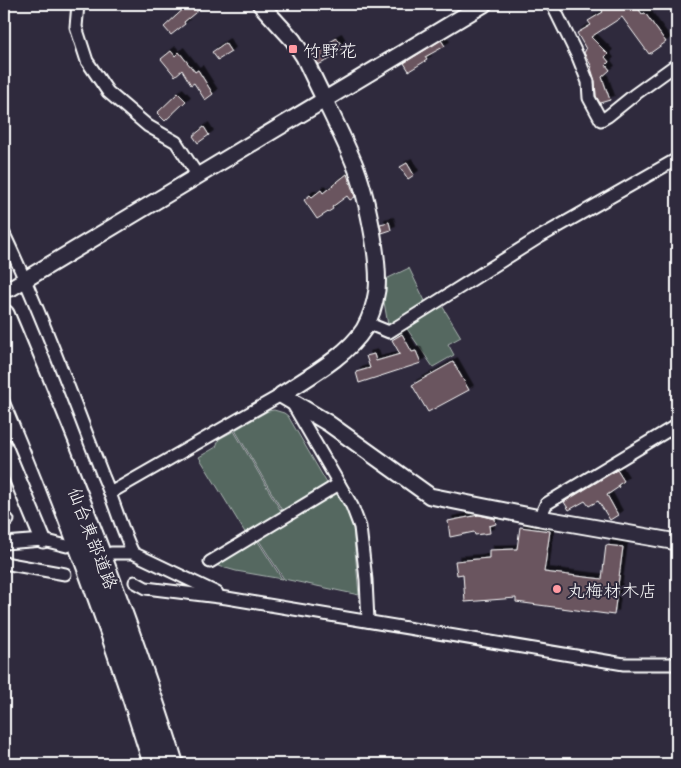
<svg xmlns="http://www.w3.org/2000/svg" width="681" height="768" font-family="'Playpen Sans','Klee One',sans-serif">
  <defs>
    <filter id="shadow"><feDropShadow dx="4.5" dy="-4.5" stdDeviation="0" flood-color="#0009"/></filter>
  </defs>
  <rect width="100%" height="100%" fill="#2f2a3d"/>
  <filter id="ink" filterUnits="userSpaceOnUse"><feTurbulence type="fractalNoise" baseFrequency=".02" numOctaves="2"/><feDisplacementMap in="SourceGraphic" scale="10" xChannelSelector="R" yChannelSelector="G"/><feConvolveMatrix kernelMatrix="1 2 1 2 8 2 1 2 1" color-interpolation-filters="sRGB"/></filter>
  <g filter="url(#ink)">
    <g fill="#546861" stroke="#aab4b0">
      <polygon points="409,268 426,303 393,324 388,325 383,296 384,280"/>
      <polygon points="441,304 461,337 448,344 454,355 433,367 405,326"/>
      <polygon points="274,410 284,413 288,416 328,485 283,512 235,430 268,411"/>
      <polygon points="234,431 282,513 246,534 199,457 216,447 219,439"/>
      <polygon points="334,493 338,493 350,514 353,528 359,595 284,579 258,539"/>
      <polygon points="257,540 282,579 236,571 215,565"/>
    </g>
    <g fill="#6b545e" stroke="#fff" filter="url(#shadow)">
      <polygon points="189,4 206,4 184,22 185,24 171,35 164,27"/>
      <polygon points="598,4 635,4 642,14 645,13 666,42 649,54 622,17 591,37 608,54 605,57 609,62 606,65 610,70 602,77 610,100 600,103 596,96 595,81 591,68 592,67 584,53 586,49 577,33 591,25 588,21 603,12"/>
      <polygon points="337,38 343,48 336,53 338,55 318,65 313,55 331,44 330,42"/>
      <polygon points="441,40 445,46 425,57 427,60 409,71 404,63"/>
      <polygon points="225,43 231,52 218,60 212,52"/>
      <polygon points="171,51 175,56 179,52 195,72 198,70 213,94 205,100 194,83 191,85 182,70 175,76 161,59"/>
      <polygon points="178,93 186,101 165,121 157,113"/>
      <polygon points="204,127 209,135 198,143 193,136"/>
      <polygon points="407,163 414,175 408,179 400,167"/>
      <polygon points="347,174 355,197 350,200 347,196 332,207 333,209 317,219 304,200 310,195 312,197 321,190 323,193"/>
      <polygon points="389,222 391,230 382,233 380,224"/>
      <polygon points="402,334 412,352 416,351 421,363 359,383 356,372 370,368 366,356 374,354 376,361 400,354 392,340"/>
      <polygon points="453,362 469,390 428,412 412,385"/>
      <polygon points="617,470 624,481 618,485 619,487 607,495 618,515 610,520 598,501 589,506 585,501 569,510 564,502"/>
      <polygon points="479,515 495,519 496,524 489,526 490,533 475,535 474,532 450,537 448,521"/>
      <polygon points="520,527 550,531 544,572 602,579 606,545 623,547 614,615 516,602 516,598 465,602 463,574 457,575 455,561 489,558 489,550 517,549"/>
    </g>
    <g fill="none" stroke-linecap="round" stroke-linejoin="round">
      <g stroke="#fff" stroke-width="15">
        <g id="street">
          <polyline points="78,4 76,27 87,61 108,92 148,126 176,142 198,176"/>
          <polyline points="552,4 578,57 588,82 589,98 601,120 608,116 634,95 677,64"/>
          <path d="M4,234C41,312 71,394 103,476C114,501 121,528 133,553"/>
          <polyline points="367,323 389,332 538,238 677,159"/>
          <polyline points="291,401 352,506 360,527 366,580 368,621"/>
          <polyline points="110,493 281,395"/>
          <polyline points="540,518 546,504 677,425"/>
          <polyline points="4,519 8,520"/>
          <polyline points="4,543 43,540 67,546"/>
          <polyline points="111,553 133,553 217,593"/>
          <polyline points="210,562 339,484"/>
          <polyline points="4,563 65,574"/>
          <polyline points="135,582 146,588 227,598 624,664 677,664"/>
        </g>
      </g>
      <g stroke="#fff" stroke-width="19">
        <g id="secondary">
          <path d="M260,4L293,40L304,57C320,92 339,127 354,163C366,192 380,259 377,290C375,303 371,317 364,329C347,356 308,377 281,395L328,423L430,496L540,518L677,542"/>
          <polyline points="11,288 484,4"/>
          <polyline points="4,446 43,540"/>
        </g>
      </g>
      <g stroke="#fff" stroke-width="24">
        <g id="highway">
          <path d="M4,315C66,463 125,611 173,764"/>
          <path d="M4,359C61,491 112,627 154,764"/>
        </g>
      </g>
      <use href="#street" stroke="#2f2a3d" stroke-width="11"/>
      <use href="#secondary" stroke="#2f2a3d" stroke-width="15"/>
      <use href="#highway" stroke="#2f2a3d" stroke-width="20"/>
    </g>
  </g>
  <g fill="#ff9aa2" stroke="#2f2a3d" stroke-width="2">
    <rect x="288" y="44" width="10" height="10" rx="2.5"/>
    <circle cx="557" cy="589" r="5"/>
  </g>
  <g text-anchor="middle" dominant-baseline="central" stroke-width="4" stroke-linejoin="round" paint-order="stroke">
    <g font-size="18" fill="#fff" stroke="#2f2a3d" text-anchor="start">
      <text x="303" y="49">竹野花</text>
      <text x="567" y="589">丸梅材木店</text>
    </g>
    <g font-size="18" fill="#fff" stroke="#2f2a3d">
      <text transform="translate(94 538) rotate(69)">仙台東部道路</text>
    </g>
  </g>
  <rect width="681" height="768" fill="none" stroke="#2f2a3d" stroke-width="20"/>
  <rect x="10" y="10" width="661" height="748" fill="none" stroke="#fff" stroke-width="2" filter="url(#ink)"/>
</svg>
